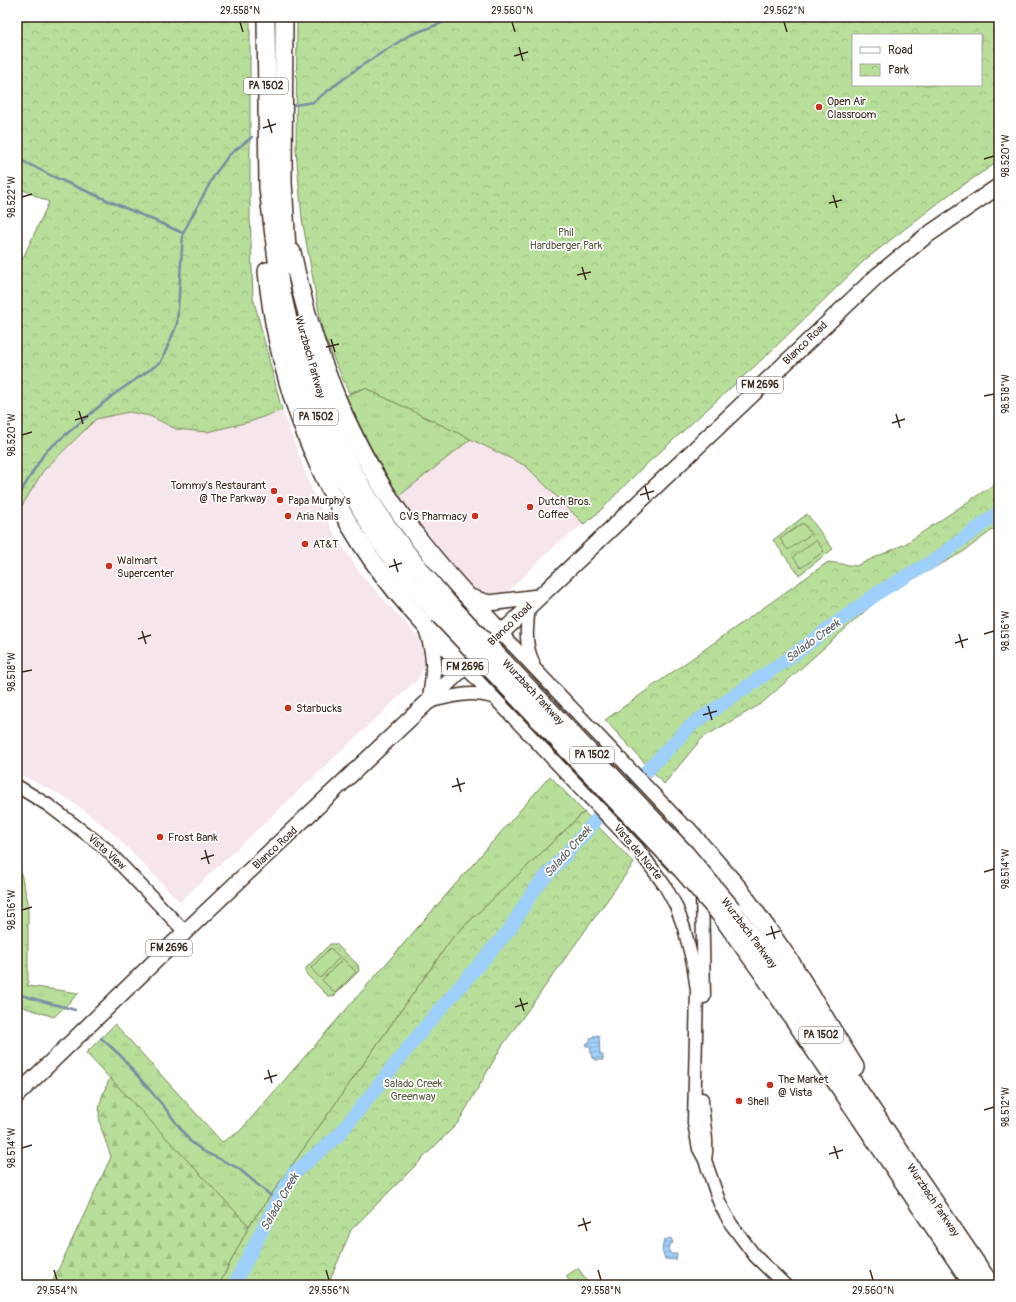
<svg xmlns="http://www.w3.org/2000/svg" width="1016" height="1302" font-family="Pangolin,sans-serif">
  <defs>
    <pattern id="grass-tufts" width="24" height="20" patternUnits="userSpaceOnUse"><rect width="24" height="20" fill="#b8df9a"/><path d="M3 7l-1-3M5 7V3M7 7l1-3M15 17l-1-3M17 17v-4M19 17l1-3" fill="none" stroke="#9fc084"/></pattern>
    <pattern id="forest-firs" width="22" height="20" patternUnits="userSpaceOnUse"><rect width="22" height="20" fill="#b8df9a"/><path d="M5 1l3.5 6h-7zM16 11l3.5 6h-7z" fill="#9fc084"/></pattern>
    <pattern id="park-crowns" width="20" height="18" patternUnits="userSpaceOnUse"><rect width="20" height="18" fill="#b8df9a"/><path d="M2 6a3 3 0 1 1 6 0M12 15a3 3 0 1 1 6 0" fill="none" stroke="#9fc084"/></pattern>
    <pattern id="water-rules" width="6" height="5" patternUnits="userSpaceOnUse"><rect width="6" height="5" fill="#9ed0fb"/><path d="M0 2.5h6" fill="none" stroke="#89b3d7"/></pattern>
  </defs>
  <rect width="100%" height="100%" fill="#fff"/>
  <filter id="ink" filterUnits="userSpaceOnUse"><feTurbulence type="fractalNoise" baseFrequency=".025" numOctaves="2"/><feDisplacementMap in="SourceGraphic" scale="8" xChannelSelector="R" yChannelSelector="G"/><feConvolveMatrix kernelMatrix="1 2 1 2 8 2 1 2 1" color-interpolation-filters="sRGB"/></filter>
  <g filter="url(#ink)">
    <g fill="#f6e5ea">
      <polygon points="282,410 313,493 338,540 363,577 419,638 423,651 424,664 419,678 180,902 112,832 67,798 17,773 17,514 43,471 96,419 129,412 150,416 176,429 249,422"/>
      <polygon points="471,439 526,466 584,524 557,544 506,593 496,597 474,592 399,496"/>
    </g>
    <g fill="url(#grass-tufts)" stroke="#7a845c">
      <polygon points="365,388 471,439 399,496 371,448 345,396"/>
      <polygon points="550,776 584,812 453,937 249,1226 86,1053 115,1024 222,1142 239,1132"/>
      <polygon points="17,858 28,902 28,986 79,993 54,1017 17,1005"/>
    </g>
    <path fill="url(#forest-firs)" stroke="#7a845c" d="M110,1078L249,1226L219,1285H51L111,1157C99,1121 92,1114 110,1078Z"/>
    <g fill="url(#park-crowns)" stroke="#7a845c" fill-rule="evenodd">
      <polygon points="17,17 250,17 250,216 253,297 282,410 249,422 207,432 176,429 150,416 129,412 96,419 43,471 17,514 17,271 49,202 17,187"/>
      <path d="M297,17H999V161L950,194L866,259L767,355L639,471L599,512L584,524L526,466L365,388L349,393L323,334L302,219L296,150ZM853,35H981V85H853Z"/>
      <polygon points="999,481 999,525 963,552 881,597 761,704 702,738 664,784 605,720 828,562 856,566 905,544"/>
      <polygon points="807,514 833,549 799,575 773,540"/>
      <polygon points="584,812 634,863 502,1046 458,1123 351,1230 328,1285 219,1285 249,1226 453,937"/>
      <polygon points="330,944 336,944 358,965 359,971 334,996 328,996 306,974 306,968"/>
    </g>
    <g fill="#b8df9a" stroke="#7a845c">
      <polygon points="803,523 811,534 788,550 780,539"/>
      <polygon points="816,540 824,551 801,568 793,557"/>
      <polygon points="330,948 340,957 320,978 311,968"/>
      <polygon points="343,959 356,972 335,993 322,980"/>
      <polygon points="578,1268 589,1285 572,1285 566,1276"/>
    </g>
    <g fill="url(#water-rules)" stroke="#768ea3">
      <polygon points="599,1035 600,1055 603,1055 603,1060 596,1060 592,1058 590,1046 586,1046 585,1044 590,1042 590,1038 593,1037 593,1036"/>
      <polygon points="671,1238 673,1243 669,1246 668,1249 671,1254 677,1254 676,1260 665,1259 662,1249 664,1240"/>
    </g>
    <g fill="none" stroke-linecap="round" stroke-linejoin="round">
      <g stroke="#768ea3" stroke-width="2.5">
        <polyline points="295,105 313,102 358,68 408,36 457,17"/>
        <polyline points="17,158 54,177 183,233"/>
        <polyline points="17,498 45,452 113,395 161,362 177,324 183,233 215,174 229,155 252,137"/>
        <polyline points="17,994 75,1010"/>
        <polyline points="101,1038 120,1055 165,1108 190,1141 203,1151 238,1168 277,1201"/>
      </g>
      <polyline stroke="#9ed0fb" stroke-width="14" points="234,1285 277,1201 294,1173 338,1136 424,1028 509,930 534,890 607,808 649,769 690,726 789,658 882,590 936,559 999,512"/>
      <g stroke="#3b2a1e" stroke-width="15">
        <g id="minor">
          <path d="M529,606C527,625 524,644 533,662"/>
          <polyline points="501,633 687,829 701,862 701,873"/>
          <polyline points="465,667 638,849 665,886 676,906 684,928 693,963 697,990 694,1123 699,1149 705,1160 720,1204 731,1224 755,1256 785,1285"/>
          <path d="M430,701C451,697 471,690 492,697"/>
          <polyline points="17,786 48,805 105,848 185,932"/>
          <polyline points="702,891 704,997"/>
          <path d="M702,1099C702,1120 709,1140 705,1160"/>
        </g>
      </g>
      <g stroke="#3b2a1e" stroke-width="18">
        <g id="major">
          <polyline points="467,596 489,603 538,597"/>
          <path d="M426,627C436,657 435,670 430,701"/>
          <polyline points="492,642 878,275 926,236 999,186"/>
          <polyline points="17,1095 185,932 473,659"/>
        </g>
      </g>
      <g stroke="#3b2a1e" stroke-width="20">
        <g id="highway">
          <polyline points="266,17 268,188 280,284 302,381 333,460 376,536 408,581 439,615"/>
          <polyline points="284,17 283,182 288,266"/>
          <path d="M292,252C312,350 351,450 412,530C439,567 471,600 501,633"/>
          <path d="M267,271C276,368 309,463 362,545C391,590 428,629 465,667"/>
          <path d="M302,331C312,372 326,418 345,455C372,510 409,558 449,604"/>
          <polyline points="687,829 739,889 790,961 855,1067"/>
          <polyline points="732,909 783,979 991,1285"/>
          <polyline points="719,913 761,971 973,1285"/>
        </g>
      </g>
      <use href="#minor" stroke="#fff" stroke-width="12"/>
      <use href="#major" stroke="#fff" stroke-width="15"/>
      <use href="#highway" stroke="#fff" stroke-width="17"/>
      <g stroke="#3b2a1e" stroke-width="20" stroke-linecap="butt">
        <g id="highway-bridge">
          <polyline points="449,604 685,853 732,909"/>
          <polyline points="439,615 682,870 719,913"/>
        </g>
      </g>
      <use href="#highway-bridge" stroke="#fff" stroke-width="17"/>
    </g>
  </g>
  <path fill="none" stroke="#3b2a1e" stroke-width="1.5" d="M240,22L243,32M512,22L515,32M784,22L787,32M519,47L523,61M514,56L528,52M268,119L272,133M263,128L276,124M984,159L994,156M833,195L837,208M22,197L32,194M829,203L842,200M582,267L586,280M577,275L591,272M331,339L335,352M326,347L339,344M984,396L994,394M79,411L83,424M896,414L900,428M75,420L88,416M892,423L905,419M22,435L32,432M645,486L649,500M640,495L654,491M394,559L398,572M389,567L402,563M142,631L146,644M959,634L963,648M984,634L994,631M138,639L151,635M955,643L968,639M22,672L32,670M708,706L712,720M703,715L717,711M457,778L461,792M452,787L465,783M205,850L209,864M201,859L214,855M984,872L994,869M22,910L32,907M771,926L775,939M766,935L780,931M520,998L524,1011M515,1007L528,1003M268,1070L272,1083M264,1079L277,1075M984,1110L994,1107M834,1146L838,1159M22,1148L32,1145M829,1154L843,1150M583,1218L587,1231M578,1226L591,1222M54,1270L57,1280M326,1270L329,1280M598,1270L601,1280M870,1270L873,1280"/>
  <g fill="#c8321e" stroke="#fff" stroke-width="1.5">
    <circle cx="819" cy="107" r="4"/>
    <circle cx="274" cy="491" r="4"/>
    <circle cx="280" cy="500" r="4"/>
    <circle cx="530" cy="507" r="4"/>
    <circle cx="288" cy="516" r="4"/>
    <circle cx="475" cy="516" r="4"/>
    <circle cx="305" cy="544" r="4"/>
    <circle cx="109" cy="566" r="4"/>
    <circle cx="288" cy="708" r="4"/>
    <circle cx="160" cy="837" r="4"/>
    <circle cx="770" cy="1085" r="4"/>
    <circle cx="739" cy="1101" r="4"/>
  </g>
  <g text-anchor="middle" dominant-baseline="central" stroke-width="3.5" stroke-linejoin="round" paint-order="stroke">
    <g fill="#fff" stroke="#766a62" stroke-width="1">
      <rect x="244" y="78" width="44" height="16" rx="3"/>
      <rect x="737" y="377" width="46" height="16" rx="3"/>
      <rect x="294" y="409" width="44" height="16" rx="3"/>
      <rect x="442" y="659" width="46" height="16" rx="3"/>
      <rect x="570" y="747" width="44" height="16" rx="3"/>
      <rect x="146" y="940" width="46" height="16" rx="3"/>
      <rect x="799" y="1027" width="44" height="16" rx="3"/>
    </g>
    <g font-size="10" font-weight="bold" fill="#3b2a1e">
      <text x="266" y="86">PA 1502</text>
      <text x="760" y="385">FM 2696</text>
      <text x="316" y="417">PA 1502</text>
      <text x="465" y="667">FM 2696</text>
      <text x="592" y="755">PA 1502</text>
      <text x="169" y="948">FM 2696</text>
      <text x="821" y="1035">PA 1502</text>
    </g>
    <g font-size="11" fill="#3b2a1e" stroke="#fff" text-anchor="start">
      <text x="827" y="101">Open Air<tspan x="827" dy="13">Classroom</tspan></text>
      <text x="266" y="485" text-anchor="end">Tommy's Restaurant<tspan x="266" dy="13">@ The Parkway</tspan></text>
      <text x="288" y="500">Papa Murphy's</text>
      <text x="538" y="501">Dutch Bros.<tspan x="538" dy="13">Coffee</tspan></text>
      <text x="296" y="516">Aria Nails</text>
      <text x="467" y="516" text-anchor="end">CVS Pharmacy</text>
      <text x="313" y="544">AT&amp;T</text>
      <text x="117" y="560">Walmart<tspan x="117" dy="13">Supercenter</tspan></text>
      <text x="296" y="708">Starbucks</text>
      <text x="168" y="837">Frost Bank</text>
      <text x="778" y="1079">The Market<tspan x="778" dy="13">@ Vista</tspan></text>
      <text x="747" y="1101">Shell</text>
    </g>
    <g font-size="11" fill="#5a573d" stroke="#fff">
      <text x="566" y="232">Phil<tspan x="566" dy="13">Hardberger Park</tspan></text>
      <text x="413" y="1083">Salado Creek<tspan x="413" dy="13">Greenway</tspan></text>
    </g>
    <g font-size="11" fill="#3b2a1e" stroke="#fff">
      <text transform="translate(805 343) rotate(-44)">Blanco Road</text>
      <text transform="translate(310 357) rotate(74)">Wurzbach Parkway</text>
      <text transform="translate(510 624) rotate(-44)">Blanco Road</text>
      <text transform="translate(533 692) rotate(47)">Wurzbach Parkway</text>
      <text transform="translate(275 848) rotate(-43)">Blanco Road</text>
      <text transform="translate(107 852) rotate(42)">Vista View</text>
      <text transform="translate(638 852) rotate(50)">Vista del Norte</text>
      <text transform="translate(749 933) rotate(53)">Wurzbach Parkway</text>
      <text transform="translate(933 1200) rotate(56)">Wurzbach Parkway</text>
    </g>
    <g font-size="12" font-style="italic" fill="#595c60" stroke="#fff">
      <text transform="translate(813 641) rotate(-36)">Salado Creek</text>
      <text transform="translate(568 852) rotate(-48)">Salado Creek</text>
      <text transform="translate(280 1202) rotate(-60)">Salado Creek</text>
    </g>
  </g>
  <rect width="1016" height="1302" fill="none" stroke="#fff" stroke-width="44"/>
  <rect x="852" y="34" width="130" height="52" fill="#ffffff" stroke="#b1aaa5"/>
  <rect x="860" y="47" width="20" height="6" fill="#ffffff" stroke="#b1aaa5"/>
  <text x="888" y="54" font-size="12" fill="#3b2a1e">Road</text>
  <rect x="860" y="64" width="20" height="12" fill="url(#park-crowns)" stroke="#b1aaa5"/>
  <text x="888" y="74" font-size="12" fill="#3b2a1e">Park</text>
  <rect x="22" y="22" width="972" height="1258" fill="none" stroke="#3b2a1e" stroke-width="1.5"/>
  <g font-size="10" text-anchor="middle" fill="#3b2a1e">
    <text x="240" y="14">29.558°N</text>
    <text x="512" y="14">29.560°N</text>
    <text x="784" y="14">29.562°N</text>
    <text transform="translate(1005 156) rotate(-90)" y="4">98.520°W</text>
    <text transform="translate(11 197) rotate(-90)" y="4">98.522°W</text>
    <text transform="translate(1005 394) rotate(-90)" y="4">98.518°W</text>
    <text transform="translate(11 435) rotate(-90)" y="4">98.520°W</text>
    <text transform="translate(1005 631) rotate(-90)" y="4">98.516°W</text>
    <text transform="translate(11 672) rotate(-90)" y="4">98.518°W</text>
    <text transform="translate(1005 869) rotate(-90)" y="4">98.514°W</text>
    <text transform="translate(11 910) rotate(-90)" y="4">98.516°W</text>
    <text transform="translate(1005 1107) rotate(-90)" y="4">98.512°W</text>
    <text transform="translate(11 1148) rotate(-90)" y="4">98.514°W</text>
    <text x="57" y="1294">29.554°N</text>
    <text x="329" y="1294">29.556°N</text>
    <text x="601" y="1294">29.558°N</text>
    <text x="873" y="1294">29.560°N</text>
  </g>
</svg>
